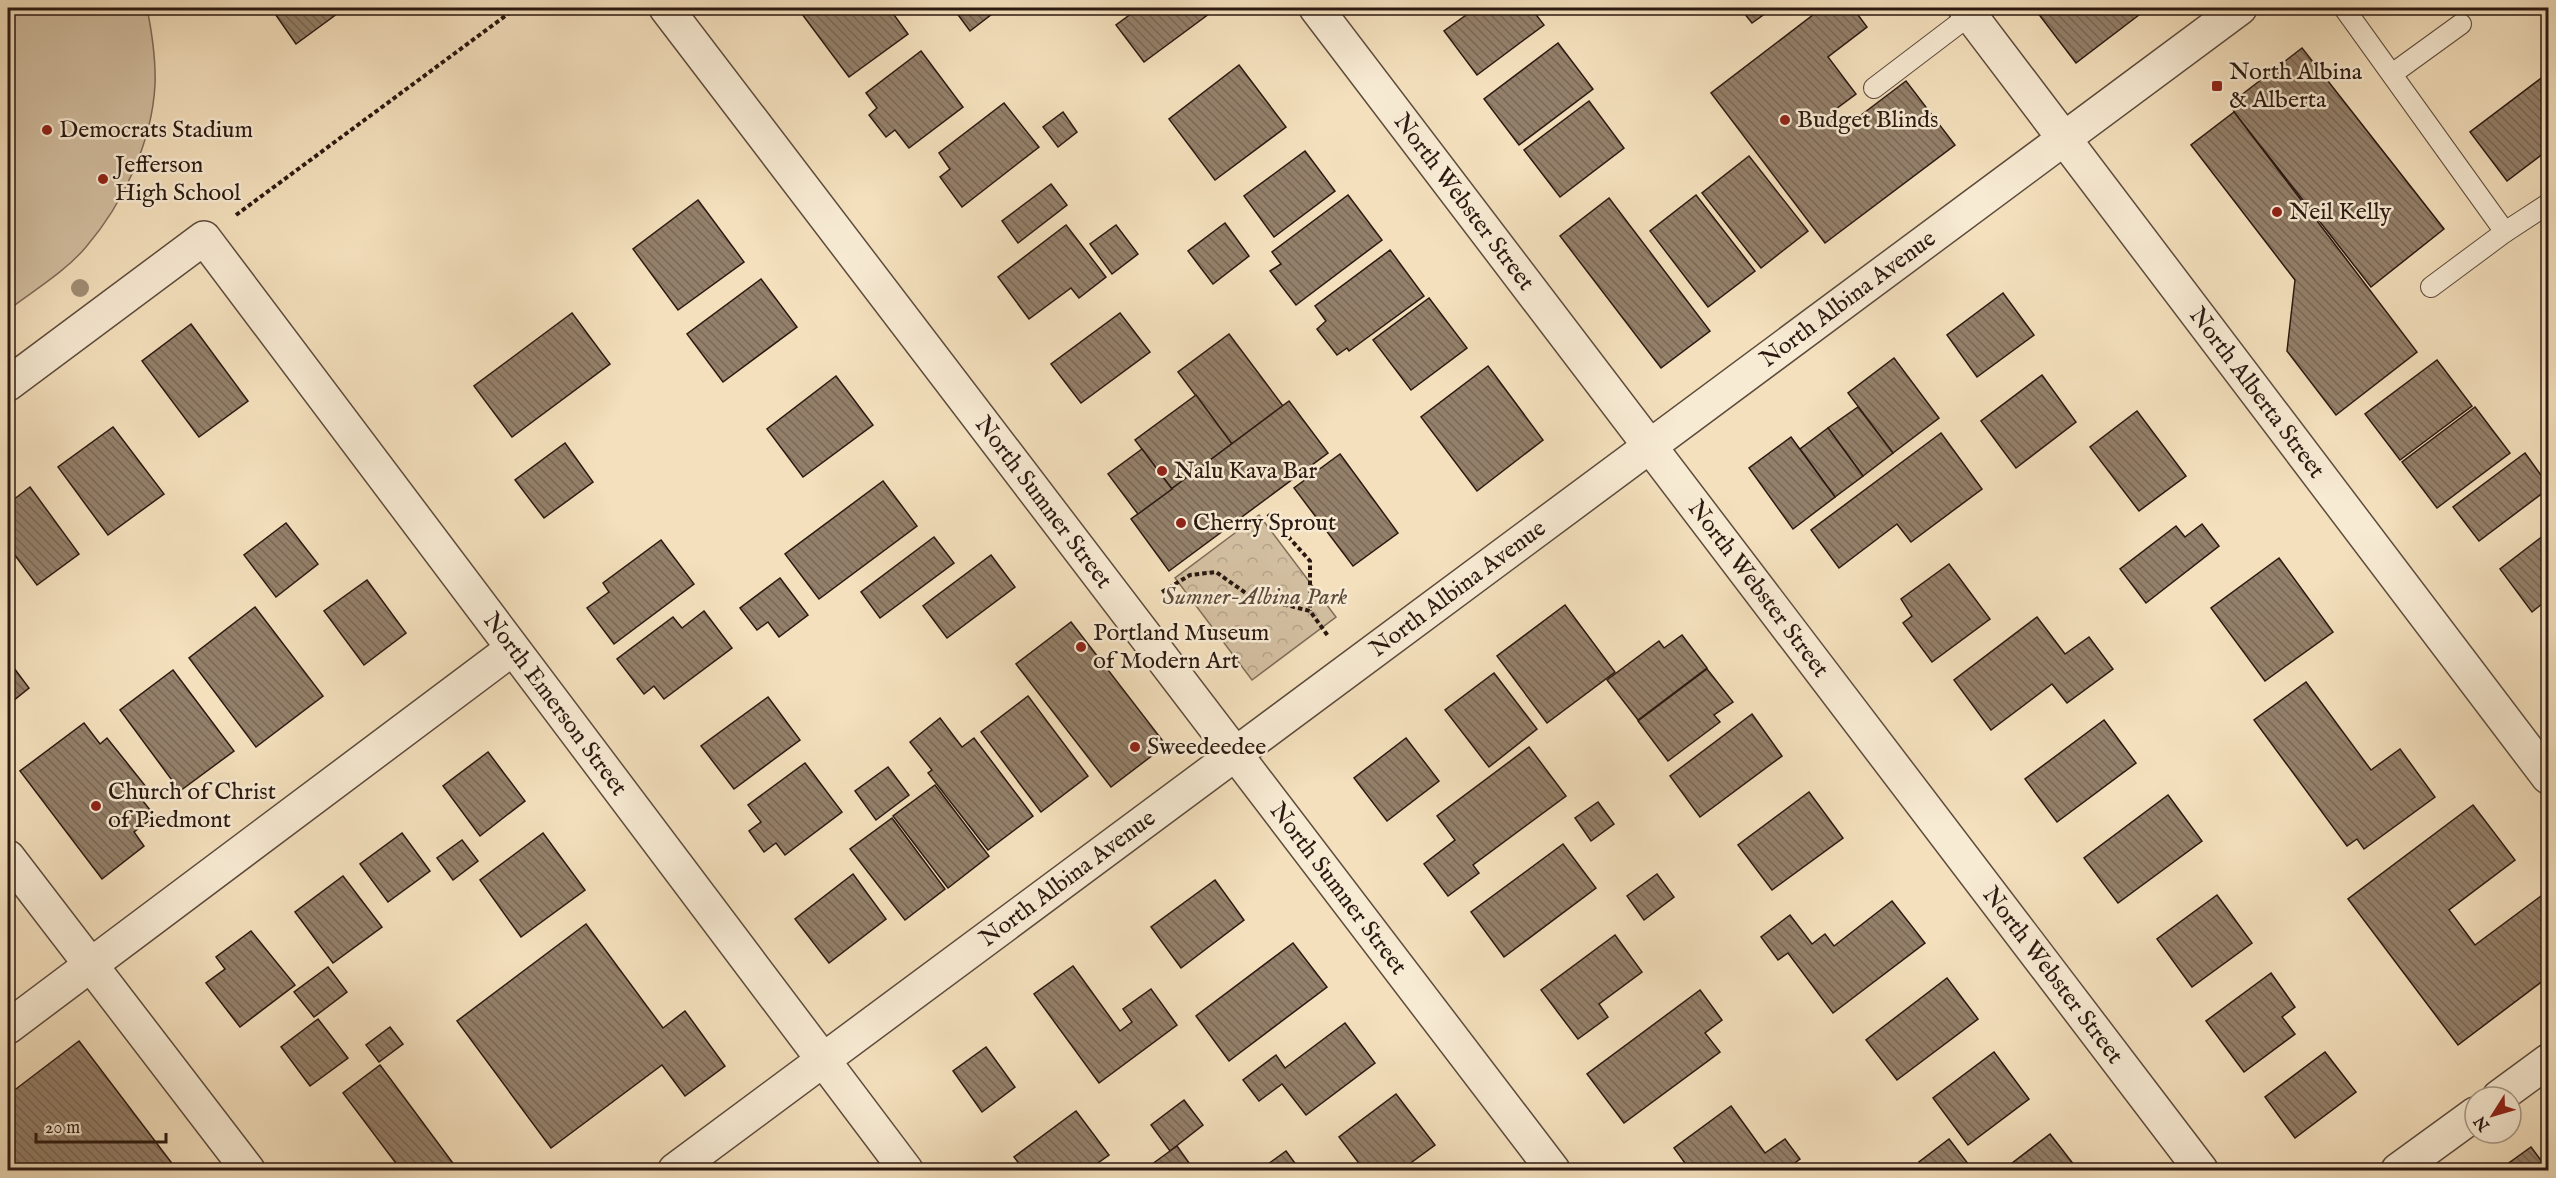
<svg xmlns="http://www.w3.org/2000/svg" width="2556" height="1178" font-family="'IM FELL English',serif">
  <defs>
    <pattern id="forest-crowns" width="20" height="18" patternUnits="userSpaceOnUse" patternTransform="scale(1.5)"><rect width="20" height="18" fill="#d2bea0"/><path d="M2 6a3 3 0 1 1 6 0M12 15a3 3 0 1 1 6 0" fill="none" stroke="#b4a389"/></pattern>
    <pattern id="building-back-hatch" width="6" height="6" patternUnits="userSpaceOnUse" patternTransform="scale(1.5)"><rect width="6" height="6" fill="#94806a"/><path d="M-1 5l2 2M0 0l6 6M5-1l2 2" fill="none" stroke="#796856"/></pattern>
  </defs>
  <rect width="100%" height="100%" fill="#f4e0bd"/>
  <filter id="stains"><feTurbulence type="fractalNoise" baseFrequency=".00333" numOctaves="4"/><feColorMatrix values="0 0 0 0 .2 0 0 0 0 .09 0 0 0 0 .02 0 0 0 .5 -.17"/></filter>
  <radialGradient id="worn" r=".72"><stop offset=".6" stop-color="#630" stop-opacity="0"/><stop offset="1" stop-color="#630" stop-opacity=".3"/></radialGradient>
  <polygon fill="url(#forest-crowns)" stroke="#7e6c58" stroke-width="1.5" points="1259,515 1336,617 1252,680 1175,578"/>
  <path fill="#d2bea0" stroke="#7e6c58" stroke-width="1.5" d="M8,8H147C152,33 156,59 155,85C152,142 123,204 86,247C65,272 33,291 8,310Z"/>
  <g fill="url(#building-back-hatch)" stroke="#2b1911" stroke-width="1.5">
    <polygon points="271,8 345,8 296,44"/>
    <polygon points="803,8 889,8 908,34 849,77 799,10"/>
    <polygon points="953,8 988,8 992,14 970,31"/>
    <polygon points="1139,8 1217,8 1144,62 1116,25"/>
    <polygon points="1476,8 1531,8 1544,25 1477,75 1444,31"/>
    <polygon points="1740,8 1773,8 1752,23"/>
    <polygon points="1822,8 1853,8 1867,27 1828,57 1856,94 1832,112 1844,128 1906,81 1955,145 1825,243 1711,93"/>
    <polygon points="2034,8 2148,8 2076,63"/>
    <polygon points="1558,43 1593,89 1519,145 1484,99"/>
    <polygon points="2302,48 2444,229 2371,287 2234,112 2231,103"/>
    <polygon points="921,51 963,107 909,148 895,130 886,137 869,115 877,108 866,93"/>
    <polygon points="1239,65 1286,127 1215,180 1169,119"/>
    <polygon points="2548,73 2548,150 2507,181 2470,132"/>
    <polygon points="1589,101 1624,148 1560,197 1524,150"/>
    <polygon points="1004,103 1039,147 962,207 940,177 950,169 939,153"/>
    <polygon points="1063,112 1077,132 1058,147 1043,127"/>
    <polygon points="2234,112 2417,352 2336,415 2287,351 2295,280 2191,145"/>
    <polygon points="1305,151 1335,191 1274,237 1244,196"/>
    <polygon points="1749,156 1808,231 1761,268 1702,193"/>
    <polygon points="1051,184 1067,205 1018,243 1002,221"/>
    <polygon points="1348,195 1382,240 1296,305 1270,271 1281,264 1272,252"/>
    <polygon points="1696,195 1755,271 1708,307 1650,231"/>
    <polygon points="1609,198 1710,331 1661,368 1560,236"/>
    <polygon points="698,200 744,262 678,310 633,249"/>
    <polygon points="1225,223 1249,256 1213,284 1188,251"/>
    <polygon points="1066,225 1106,277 1079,298 1071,288 1029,319 998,277"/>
    <polygon points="1116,225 1138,254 1112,274 1090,244"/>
    <polygon points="1390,250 1424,296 1349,351 1347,348 1337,355 1317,329 1326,321 1315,306"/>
    <polygon points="761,279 797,327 723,382 687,334"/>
    <polygon points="2003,293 2034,335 1977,377 1947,335"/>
    <polygon points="1429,298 1467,348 1411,390 1373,340"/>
    <polygon points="572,313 610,364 512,437 474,386"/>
    <polygon points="1120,313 1150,352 1081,403 1051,364"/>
    <polygon points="191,324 248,401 199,437 142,361"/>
    <polygon points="1229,334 1283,406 1232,444 1178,372"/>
    <polygon points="1894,358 1939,418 1893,453 1848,393"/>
    <polygon points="2437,360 2472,406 2400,460 2365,414"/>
    <polygon points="1488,366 1543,440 1477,491 1421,417"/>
    <polygon points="2042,375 2076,422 2016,468 1981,421"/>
    <polygon points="836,376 873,425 803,477 767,429"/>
    <polygon points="1196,395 1232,444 1172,489 1135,440"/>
    <polygon points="1289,401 1328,453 1169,571 1131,519"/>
    <polygon points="1858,407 1893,453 1863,476 1828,428"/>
    <polygon points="2475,407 2510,453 2437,508 2402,462"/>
    <polygon points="2137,411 2186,476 2139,511 2090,447"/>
    <polygon points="113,427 164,494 108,535 58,467"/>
    <polygon points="1828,428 1863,476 1835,497 1800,449"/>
    <polygon points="1941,433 1982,489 1911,542 1897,524 1839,568 1811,530"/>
    <polygon points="1791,437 1835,497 1793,529 1749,468"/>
    <polygon points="565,443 593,482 544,518 515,480"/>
    <polygon points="1142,449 1172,489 1138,514 1108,474"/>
    <polygon points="2525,453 2548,485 2548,489 2479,541 2453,507"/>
    <polygon points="1340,454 1398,533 1353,566 1294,488"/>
    <polygon points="883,481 917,526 819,599 785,554"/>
    <polygon points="30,487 79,554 37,585 8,546 8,492 13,500"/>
    <polygon points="286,523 318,564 276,597 244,555"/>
    <polygon points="2202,524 2219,546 2146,603 2120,569 2176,526 2185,537"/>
    <polygon points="2548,532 2548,599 2532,612 2500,569"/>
    <polygon points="934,537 954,563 880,618 861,592"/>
    <polygon points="661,540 694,584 614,644 587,608 609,592 603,583"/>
    <polygon points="991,555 1015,587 947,638 923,606"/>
    <polygon points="2279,558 2333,632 2265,681 2211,608"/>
    <polygon points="1949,564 1990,619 1932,662 1903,623 1912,616 1901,599"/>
    <polygon points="780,578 808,615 779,637 768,622 757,630 740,608"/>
    <polygon points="367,580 406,633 364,665 324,611"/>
    <polygon points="1565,605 1615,672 1547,723 1497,656"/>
    <polygon points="255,607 323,696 256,747 189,658"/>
    <polygon points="704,611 732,648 664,699 654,686 644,694 617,659 673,617 682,628"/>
    <polygon points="2037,617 2065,654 2089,637 2113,669 2067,703 2052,684 1991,730 1954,680"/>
    <polygon points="1071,622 1166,745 1111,787 1016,664"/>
    <polygon points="1682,635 1707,668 1638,720 1607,680 1659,641 1664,648"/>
    <polygon points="8,660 29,688 8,705"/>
    <polygon points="1707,669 1733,702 1714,715 1720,722 1668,761 1638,721"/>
    <polygon points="173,670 234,751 180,791 120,710"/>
    <polygon points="1494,673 1537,729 1489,767 1445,710"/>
    <polygon points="2306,682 2371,770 2400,749 2435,797 2364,849 2357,839 2347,846 2254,720"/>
    <polygon points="1028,696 1088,776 1041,812 981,732"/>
    <polygon points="768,697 800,740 734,789 701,746"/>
    <polygon points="1752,714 1782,756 1700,817 1670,776"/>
    <polygon points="940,718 962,747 974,738 1033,816 988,850 928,773 932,770 910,742"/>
    <polygon points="2104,720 2136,763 2057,822 2025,779"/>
    <polygon points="84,723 100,744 107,738 147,788 138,795 155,816 134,832 144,846 102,879 20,771"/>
    <polygon points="1406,738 1439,781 1387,821 1354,778"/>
    <polygon points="1529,747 1566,796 1473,865 1479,873 1448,896 1424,864 1455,840 1437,816"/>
    <polygon points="488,752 525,801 480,836 443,786"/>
    <polygon points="805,763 842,812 785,855 776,843 764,852 749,831 761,822 748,805"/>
    <polygon points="888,767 909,795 876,820 855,791"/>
    <polygon points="935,785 989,856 948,888 893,816"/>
    <polygon points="1809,792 1843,838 1772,890 1738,845"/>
    <polygon points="2168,795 2202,841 2118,903 2084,858"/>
    <polygon points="1598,802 1614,824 1591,841 1575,818"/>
    <polygon points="2473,805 2515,860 2449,910 2475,945 2541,896 2548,906 2548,977 2458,1045 2348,899"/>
    <polygon points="892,818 945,889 905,920 850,849"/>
    <polygon points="402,833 430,871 388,902 360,864"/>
    <polygon points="543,833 585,890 521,937 480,880"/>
    <polygon points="462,840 478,861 453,880 437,858"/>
    <polygon points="1563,844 1596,888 1504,957 1471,912"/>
    <polygon points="853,874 886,919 829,963 795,919"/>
    <polygon points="1657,874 1674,897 1644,920 1627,896"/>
    <polygon points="343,876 382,927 333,963 295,912"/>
    <polygon points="1215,880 1244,920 1181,968 1151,927"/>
    <polygon points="2217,895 2252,943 2192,987 2157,939"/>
    <polygon points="1892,901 1925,943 1833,1013 1788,953 1778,960 1761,937 1790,915 1812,944 1825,934 1834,946"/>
    <polygon points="586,924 663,1028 685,1011 725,1066 685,1096 662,1065 551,1148 457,1021"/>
    <polygon points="251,931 295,985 240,1027 206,983 225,969 216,957"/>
    <polygon points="1615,935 1642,972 1599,1004 1608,1017 1578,1039 1541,990"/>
    <polygon points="1293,943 1327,987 1229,1061 1196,1016"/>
    <polygon points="1073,966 1120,1031 1132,1022 1123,1009 1151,989 1177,1025 1099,1083 1034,994"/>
    <polygon points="328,967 347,992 314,1017 294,992"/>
    <polygon points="2271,973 2295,1007 2282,1017 2295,1034 2244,1072 2206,1021"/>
    <polygon points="1947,978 1978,1019 1897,1080 1866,1040"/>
    <polygon points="1700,990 1722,1020 1705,1033 1720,1052 1624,1123 1587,1074"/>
    <polygon points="318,1019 348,1058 310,1086 281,1047"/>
    <polygon points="1345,1023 1375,1063 1306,1115 1282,1084 1259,1101 1243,1080 1276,1055 1285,1068"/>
    <polygon points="390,1027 403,1044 379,1062 366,1045"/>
    <polygon points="79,1041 177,1170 8,1170 8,1095"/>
    <polygon points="986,1047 1015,1087 982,1112 953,1071"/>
    <polygon points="1994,1052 2029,1099 1968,1145 1933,1098"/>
    <polygon points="2325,1052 2356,1092 2295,1138 2265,1097"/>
    <polygon points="380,1065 458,1170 401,1170 343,1093"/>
    <polygon points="1396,1094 1435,1145 1401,1170 1364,1170 1339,1137"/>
    <polygon points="1184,1100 1203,1125 1170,1151 1151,1125"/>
    <polygon points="1731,1106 1765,1153 1785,1139 1800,1159 1785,1170 1712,1170 1711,1169 1690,1170 1674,1148"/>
    <polygon points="1076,1111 1109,1155 1088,1170 1024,1170 1014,1157"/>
    <polygon points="2050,1134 2078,1170 2003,1170"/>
    <polygon points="1949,1139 1969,1165 1962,1170 1925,1170 1919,1162"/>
    <polygon points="1177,1146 1194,1170 1144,1170"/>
    <polygon points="2531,1147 2548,1170 2499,1170"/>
    <polygon points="1286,1151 1300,1170 1260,1170"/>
  </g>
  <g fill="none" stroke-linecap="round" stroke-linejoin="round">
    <g stroke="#5d4b3c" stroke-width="22">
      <g id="service">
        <polyline points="2344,8 2505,232 2431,287"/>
        <polyline points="2392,74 2461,24"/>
        <polyline points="1874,88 1970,15"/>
        <polyline points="2505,232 2548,204"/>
      </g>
    </g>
    <g stroke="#5d4b3c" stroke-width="36">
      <g id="minor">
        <path id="s1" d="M666,8L1553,1170"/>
        <path id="s2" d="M1316,8L2201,1170"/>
        <path id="s3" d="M8,384L204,238L906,1170"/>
        <polyline points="8,857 248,1170"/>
        <polyline points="8,1027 512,649"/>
        <polyline points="2499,1097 2548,1061"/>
        <polyline points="2398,1170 2475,1114"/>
      </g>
    </g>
    <g stroke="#5d4b3c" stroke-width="36">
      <g id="tertiary">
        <path id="s4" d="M1965,8L2548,777"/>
        <path id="s5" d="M675,1170L2240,8"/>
      </g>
    </g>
    <g stroke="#2b1911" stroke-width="4" stroke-dasharray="4.5 3" stroke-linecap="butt">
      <polyline points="236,215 516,8"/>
      <polyline points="1268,514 1310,561 1310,611"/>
      <polyline points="1162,592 1190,575 1216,572 1250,596 1310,611 1328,636"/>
    </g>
    <use href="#service" stroke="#f8ebd4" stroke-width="20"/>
    <use href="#minor" stroke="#f8ebd4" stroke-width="33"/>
    <use href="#tertiary" stroke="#f8ebd4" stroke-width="33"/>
  </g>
  <circle fill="#a18e76" cx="80" cy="288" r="9"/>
  <g fill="#8f2418" stroke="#f8ebd4" stroke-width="2">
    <rect x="2211" y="80" width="12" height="12" rx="3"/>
    <circle cx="1785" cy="120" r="6"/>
    <circle cx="47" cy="130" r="6"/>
    <circle cx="103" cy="179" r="6"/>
    <circle cx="2277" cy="212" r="6"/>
    <circle cx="1162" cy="471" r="6"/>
    <circle cx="1181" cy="523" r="6"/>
    <circle cx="1081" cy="647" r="6"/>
    <circle cx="1135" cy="747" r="6"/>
    <circle cx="96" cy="806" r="6"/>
  </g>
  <g text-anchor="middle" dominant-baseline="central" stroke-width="5" stroke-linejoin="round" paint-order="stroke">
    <g font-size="24" fill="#2b1911" stroke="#f8ebd4" text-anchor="start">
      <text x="2229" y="72">North Albina<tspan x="2229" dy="28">&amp; Alberta</tspan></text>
      <text x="1797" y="120">Budget Blinds</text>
      <text x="59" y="130">Democrats Stadium</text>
      <text x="115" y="165">Jefferson<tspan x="115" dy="28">High School</tspan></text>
      <text x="2289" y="212">Neil Kelly</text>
      <text x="1174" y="471">Nalu Kava Bar</text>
      <text x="1193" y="523">Cherry Sprout</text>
      <text x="1093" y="633">Portland Museum<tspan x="1093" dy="28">of Modern Art</tspan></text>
      <text x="1147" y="747">Sweedeedee</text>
      <text x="108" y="792">Church of Christ<tspan x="108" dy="28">of Piedmont</tspan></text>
    </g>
    <g font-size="24" fill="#2b1911" stroke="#f8ebd4">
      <text stroke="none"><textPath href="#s2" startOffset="244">North Webster Street</textPath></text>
      <text stroke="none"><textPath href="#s5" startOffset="1461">North Albina Avenue</textPath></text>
      <text stroke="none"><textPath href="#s4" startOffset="483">North Alberta Street</textPath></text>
      <text stroke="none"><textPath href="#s1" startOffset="622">North Sumner Street</textPath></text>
      <text stroke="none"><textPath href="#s5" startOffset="975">North Albina Avenue</textPath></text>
      <text stroke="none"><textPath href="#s2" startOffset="730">North Webster Street</textPath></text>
      <text stroke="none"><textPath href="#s3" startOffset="828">North Emerson Street</textPath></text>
      <text stroke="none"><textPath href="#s5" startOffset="489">North Albina Avenue</textPath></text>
      <text stroke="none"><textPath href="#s1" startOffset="1108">North Sumner Street</textPath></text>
      <text stroke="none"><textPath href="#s2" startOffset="1216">North Webster Street</textPath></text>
    </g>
    <g font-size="24" font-style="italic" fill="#5d4b3c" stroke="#f8ebd4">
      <text x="1255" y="597">Sumner-Albina Park</text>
    </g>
  </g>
  <rect width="2556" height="1178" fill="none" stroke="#f4e0bd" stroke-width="30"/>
  <rect x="9" y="9" width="2538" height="1160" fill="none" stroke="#2b1911" stroke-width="3"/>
  <rect x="15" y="15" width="2526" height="1148" fill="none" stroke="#2b1911" stroke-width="1.5"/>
  <g transform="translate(2493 1115) rotate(233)"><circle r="28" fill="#f8ebd4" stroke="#a69786" stroke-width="1.5"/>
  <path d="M0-4.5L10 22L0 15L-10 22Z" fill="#8f2418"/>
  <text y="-9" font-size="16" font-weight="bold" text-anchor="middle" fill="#2b1911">N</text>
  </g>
  <path d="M36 1133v9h130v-9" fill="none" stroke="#2b1911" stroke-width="3"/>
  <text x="45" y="1133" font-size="18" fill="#2b1911" stroke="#f8ebd4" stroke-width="4.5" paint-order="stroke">20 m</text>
  <rect width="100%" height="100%" filter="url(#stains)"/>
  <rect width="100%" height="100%" fill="url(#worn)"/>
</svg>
